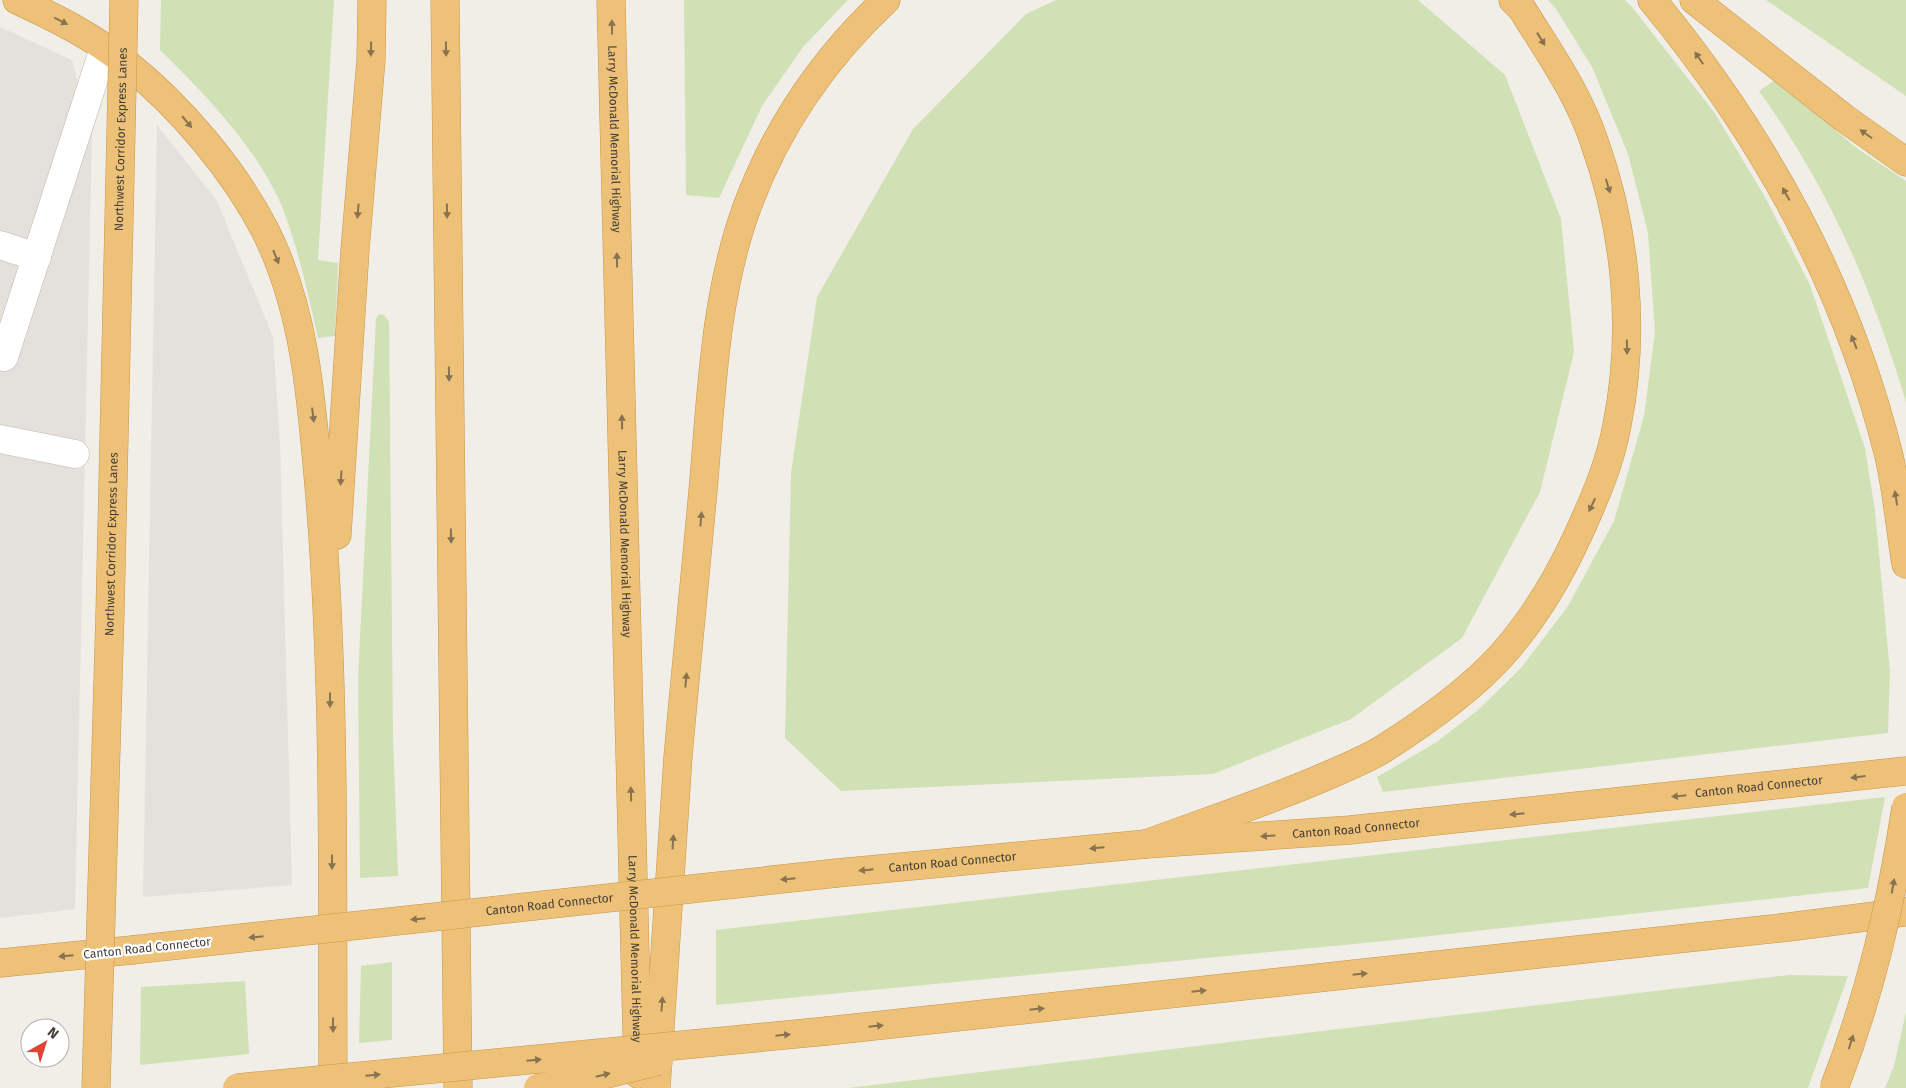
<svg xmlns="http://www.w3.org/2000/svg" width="1906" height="1088" font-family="'Fira Sans',sans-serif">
  <rect width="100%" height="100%" fill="#f1eee7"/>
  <g fill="#e4e0dc">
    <polygon points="0,27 72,60 92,133 75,909 0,918"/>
    <polygon points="157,125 217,201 273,337 280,443 292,885 143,897"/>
  </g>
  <g fill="#cfe1b5">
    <path d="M161,0H334L318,260L338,263L335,336L318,338C308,294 299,251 283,209C259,150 205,94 160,50Z"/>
    <polygon points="684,0 848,0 803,47 762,106 719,198 686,195"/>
    <polygon points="1056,0 1418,0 1505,75 1561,219 1574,352 1540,492 1462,638 1351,719 1213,774 841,791 785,738 791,473 817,297 913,129 1026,14"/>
    <polygon points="1548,0 1625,0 1632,7 1714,112 1765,197 1810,285 1865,448 1875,511 1890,672 1888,733 1383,792 1377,777 1435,743 1477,711 1521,668 1568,606 1614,521 1644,416 1655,332 1648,233 1628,154 1592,67 1556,9"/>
    <polygon points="1766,0 1906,0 1906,96"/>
    <path d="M1775,80L1858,149L1906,181V402C1871,286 1830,190 1759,91Z"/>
    <polygon points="379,314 384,315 389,322 393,736 398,876 360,878 358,678 376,319"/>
    <polygon points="1885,797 1868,888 1385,941 716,1005 716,930"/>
    <polygon points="392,962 392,1040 359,1043 361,966"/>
    <polygon points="1789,975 1848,976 1808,1088 848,1088"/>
    <polygon points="245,981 249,1054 140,1065 141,987"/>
    <polygon points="1906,1012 1906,1088 1885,1088 1894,1066"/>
  </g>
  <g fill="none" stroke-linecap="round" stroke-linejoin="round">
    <g stroke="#bfb8ae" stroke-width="29">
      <g id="minor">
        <polyline points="0,245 37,257"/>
        <polyline points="4,357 104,48"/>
        <polyline points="0,439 75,454"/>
      </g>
    </g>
    <g stroke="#ca9548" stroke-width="29">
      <g id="highway">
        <path d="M17,0C56,18 94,37 127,64C180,106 235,171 266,232C307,315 312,408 320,498C336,694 332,892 333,1088"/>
        <polyline points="445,0 458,1088"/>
        <path id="s1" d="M611,0L638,1074"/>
        <path d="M1652,0C1764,136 1846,284 1889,456C1897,491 1900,528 1906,564"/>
        <polyline points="1694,0 1844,118 1906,162"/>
        <polyline points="337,535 355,250 371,60 372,0"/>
        <path d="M1146,844C1210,820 1276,799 1338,771C1353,764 1369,758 1383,749C1424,723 1468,692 1501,656C1533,620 1558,579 1578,535C1594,500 1610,464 1617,425C1636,331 1626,230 1594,141C1578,93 1548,51 1522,9L1513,0"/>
        <path id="s2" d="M837,873L1146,844L1350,830L1906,771"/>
        <polyline points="0,963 132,950"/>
        <polyline points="827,1031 1789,927 1906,912"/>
        <path d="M656,1088C664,978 670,867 678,757C685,675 694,593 701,512C711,411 712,302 747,207C777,126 824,58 886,0"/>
      </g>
    </g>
    <use href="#minor" stroke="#fff" stroke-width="28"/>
    <use href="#highway" stroke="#edc177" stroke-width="28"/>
    <g stroke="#ca9548" stroke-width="29" stroke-linecap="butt">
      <g id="highway-bridge">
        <path id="s3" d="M132,950L837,873"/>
        <path id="s4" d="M96,1088L110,613L124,0"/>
        <polyline points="237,1088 827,1031"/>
        <polyline points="538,1088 595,1077 659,1061"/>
        <path d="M1834,1088C1870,996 1891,905 1906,807"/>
      </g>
    </g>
    <use href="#highway-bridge" stroke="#edc177" stroke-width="28"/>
  </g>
  <defs><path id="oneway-solid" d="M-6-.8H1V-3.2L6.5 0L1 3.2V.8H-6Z" transform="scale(1.25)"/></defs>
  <g fill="#887251">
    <use href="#oneway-solid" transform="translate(61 21) rotate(27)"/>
    <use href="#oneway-solid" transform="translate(612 27) rotate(-91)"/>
    <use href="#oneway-solid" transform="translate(1541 39) rotate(58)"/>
    <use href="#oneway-solid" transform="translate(371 49) rotate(91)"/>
    <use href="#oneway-solid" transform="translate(446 49) rotate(89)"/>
    <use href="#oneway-solid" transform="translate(1699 58) rotate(-124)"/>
    <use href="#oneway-solid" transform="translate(187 122) rotate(50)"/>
    <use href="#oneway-solid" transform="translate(1866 134) rotate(-145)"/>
    <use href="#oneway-solid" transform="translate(1608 186) rotate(73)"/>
    <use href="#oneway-solid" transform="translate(1786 194) rotate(-119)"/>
    <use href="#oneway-solid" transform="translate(358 211) rotate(95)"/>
    <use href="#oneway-solid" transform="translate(447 211) rotate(89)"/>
    <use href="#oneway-solid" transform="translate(276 257) rotate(68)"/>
    <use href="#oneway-solid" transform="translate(617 260) rotate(-91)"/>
    <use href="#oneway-solid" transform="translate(1854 342) rotate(-112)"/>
    <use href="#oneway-solid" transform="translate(1627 347) rotate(89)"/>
    <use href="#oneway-solid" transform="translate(449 374) rotate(89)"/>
    <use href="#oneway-solid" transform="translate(313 415) rotate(83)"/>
    <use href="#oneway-solid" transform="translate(622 422) rotate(-91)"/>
    <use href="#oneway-solid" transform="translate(341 478) rotate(94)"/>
    <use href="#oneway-solid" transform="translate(1896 498) rotate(-99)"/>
    <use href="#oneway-solid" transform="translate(1592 505) rotate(115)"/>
    <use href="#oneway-solid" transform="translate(701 519) rotate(-85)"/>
    <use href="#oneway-solid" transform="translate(451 536) rotate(89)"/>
    <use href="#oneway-solid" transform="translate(686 680) rotate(-85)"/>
    <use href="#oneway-solid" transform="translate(330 700) rotate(90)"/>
    <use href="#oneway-solid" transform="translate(1858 777) rotate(173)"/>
    <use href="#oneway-solid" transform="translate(631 794) rotate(-91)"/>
    <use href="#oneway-solid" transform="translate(1679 796) rotate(174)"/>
    <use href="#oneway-solid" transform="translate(1517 814) rotate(174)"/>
    <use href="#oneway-solid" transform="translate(1268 836) rotate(176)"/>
    <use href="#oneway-solid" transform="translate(673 842) rotate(-86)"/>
    <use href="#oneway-solid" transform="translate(1097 848) rotate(175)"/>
    <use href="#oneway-solid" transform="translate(332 862) rotate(90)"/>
    <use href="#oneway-solid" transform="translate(866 870) rotate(174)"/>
    <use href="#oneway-solid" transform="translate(788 879) rotate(174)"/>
    <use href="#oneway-solid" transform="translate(1893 886) rotate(-80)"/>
    <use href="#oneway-solid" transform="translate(418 919) rotate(174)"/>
    <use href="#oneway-solid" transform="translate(256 937) rotate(174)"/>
    <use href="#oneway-solid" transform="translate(66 956) rotate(175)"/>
    <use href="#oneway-solid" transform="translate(1360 974) rotate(-6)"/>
    <use href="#oneway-solid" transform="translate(1199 991) rotate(-6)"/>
    <use href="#oneway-solid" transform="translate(662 1004) rotate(-86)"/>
    <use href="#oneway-solid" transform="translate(1037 1009) rotate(-6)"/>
    <use href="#oneway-solid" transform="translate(333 1025) rotate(90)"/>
    <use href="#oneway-solid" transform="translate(876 1026) rotate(-6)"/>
    <use href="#oneway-solid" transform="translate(783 1035) rotate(-6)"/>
    <use href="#oneway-solid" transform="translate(1851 1042) rotate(-72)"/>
    <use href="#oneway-solid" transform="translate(534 1060) rotate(-5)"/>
    <use href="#oneway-solid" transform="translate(373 1075) rotate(-5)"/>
    <use href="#oneway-solid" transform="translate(603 1075) rotate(-14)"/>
  </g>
  <g text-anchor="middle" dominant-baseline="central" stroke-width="4.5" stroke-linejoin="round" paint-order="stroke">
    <g font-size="12" fill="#443e37" stroke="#fff">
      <text stroke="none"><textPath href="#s4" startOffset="949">Northwest Corridor Express Lanes</textPath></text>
      <text stroke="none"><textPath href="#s1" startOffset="139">Larry McDonald Memorial Highway</textPath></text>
      <text stroke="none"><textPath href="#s4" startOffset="544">Northwest Corridor Express Lanes</textPath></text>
      <text stroke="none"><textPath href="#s1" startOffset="544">Larry McDonald Memorial Highway</textPath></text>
      <text stroke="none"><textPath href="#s2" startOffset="926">Canton Road Connector</textPath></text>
      <text stroke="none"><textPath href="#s2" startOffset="521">Canton Road Connector</textPath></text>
      <text stroke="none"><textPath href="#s2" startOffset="116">Canton Road Connector</textPath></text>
      <text stroke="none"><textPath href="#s3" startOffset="420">Canton Road Connector</textPath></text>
      <text transform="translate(147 948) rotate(-6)">Canton Road Connector</text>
      <text stroke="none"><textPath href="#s1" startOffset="949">Larry McDonald Memorial Highway</textPath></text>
    </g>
  </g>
  <g transform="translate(45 1043) rotate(39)"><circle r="24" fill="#ffffff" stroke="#b4b2af"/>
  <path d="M0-4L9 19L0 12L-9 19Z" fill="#e0432f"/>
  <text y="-8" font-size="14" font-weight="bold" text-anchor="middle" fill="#443e37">N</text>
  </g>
</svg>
